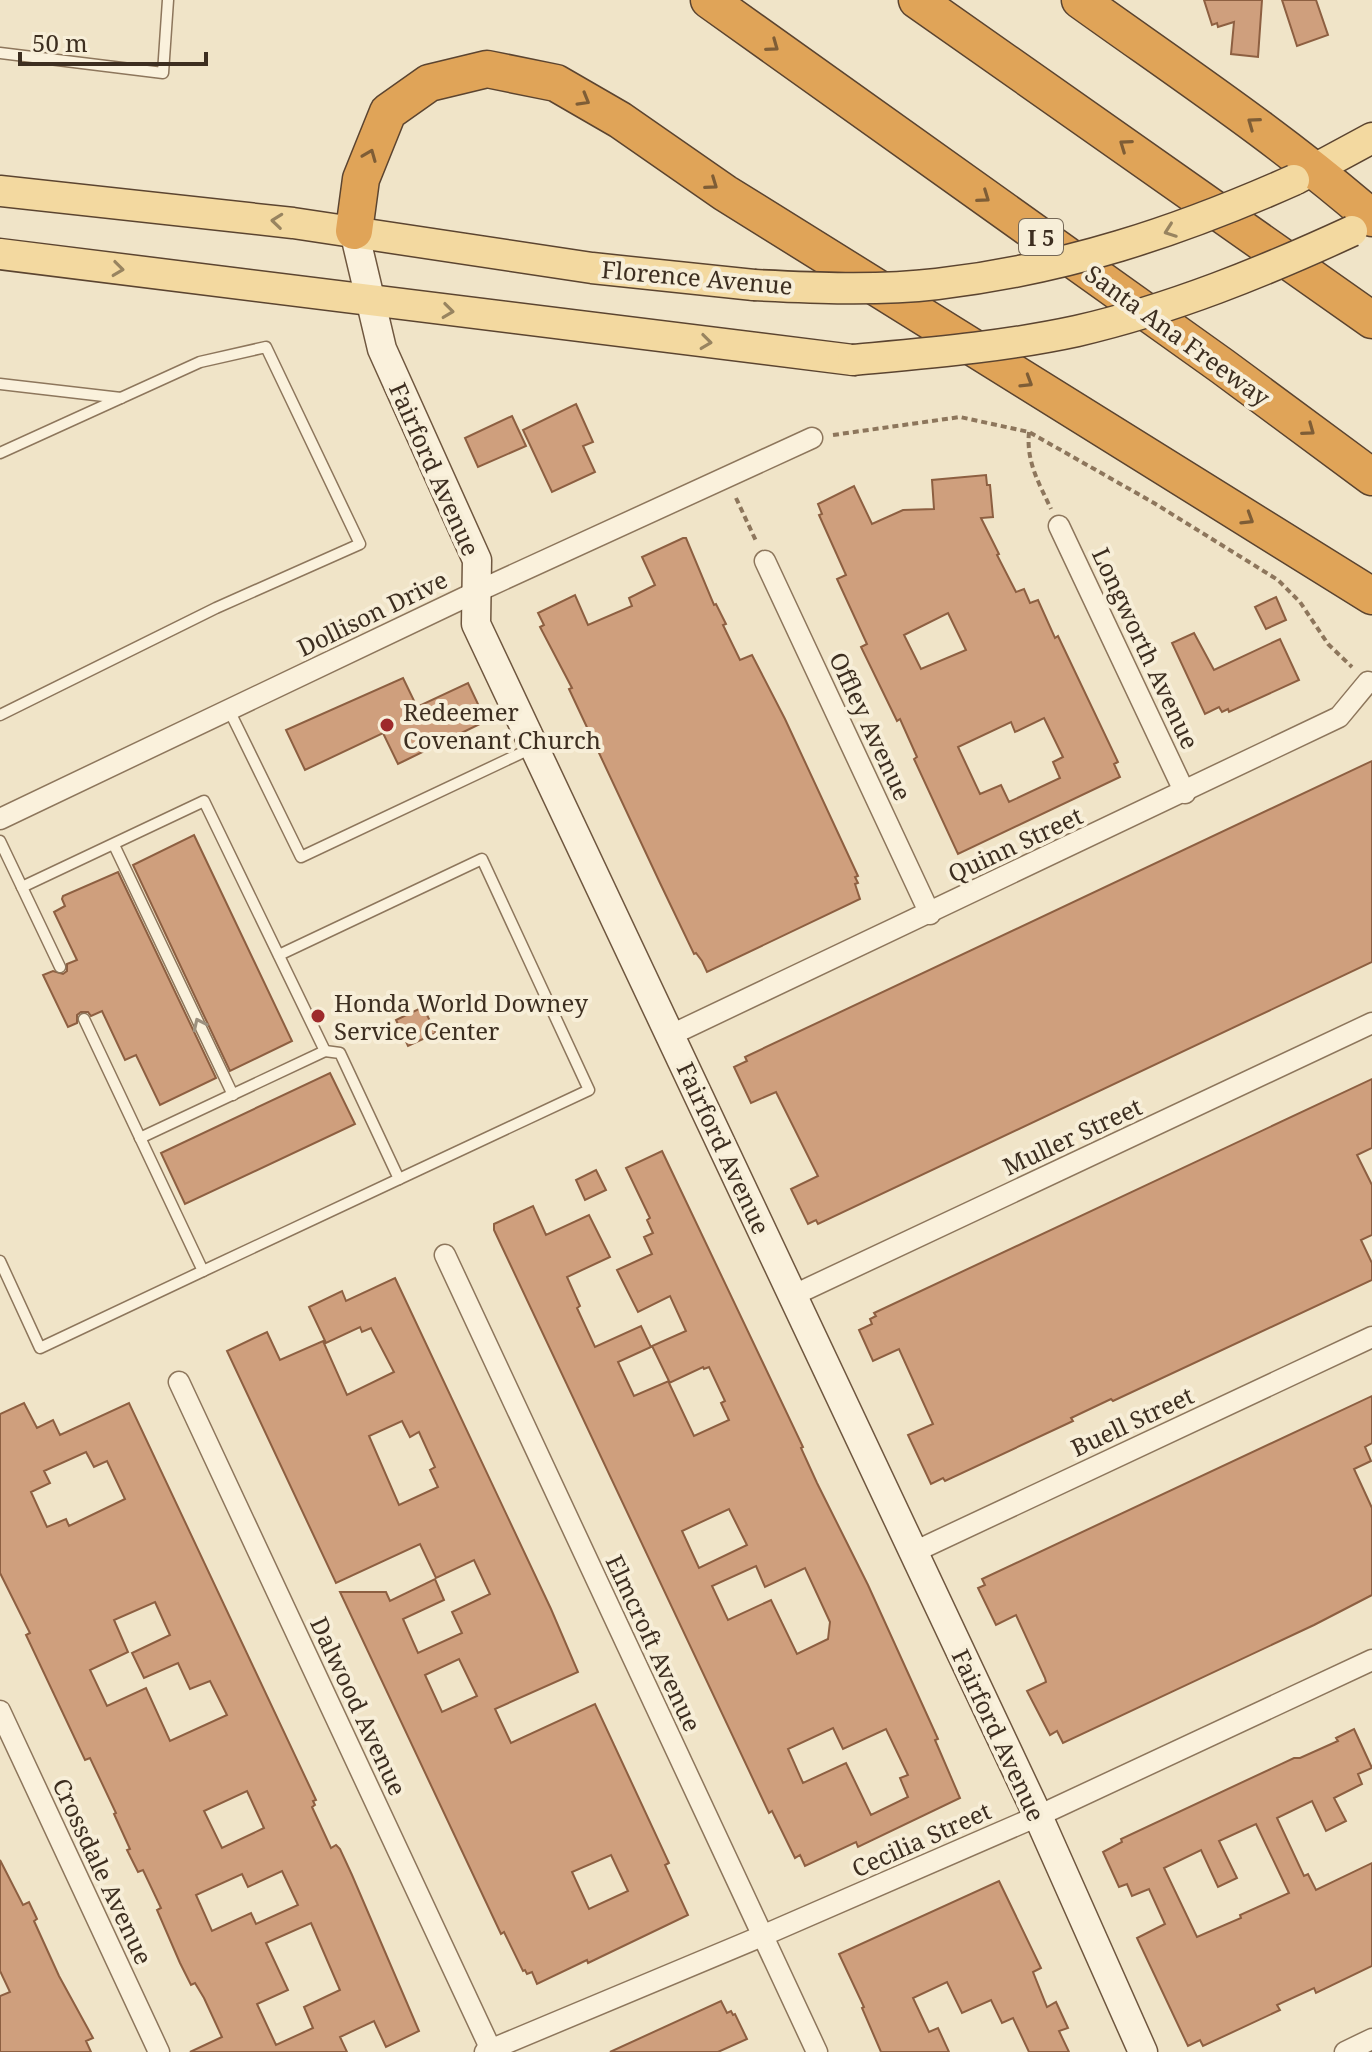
<svg xmlns="http://www.w3.org/2000/svg" width="1372" height="2052" font-family="'Noto Serif',serif">
  <rect width="100%" height="100%" fill="#f0e4c8"/>
  <g fill="#cf9f7d" stroke="#8d5f41" stroke-width="2" fill-rule="evenodd">
    <polygon points="1204,0 1262,0 1258,57 1231,54 1234,22 1218,27 1217,23 1212,25"/>
    <polygon points="1282,0 1316,0 1328,35 1297,46"/>
    <polygon points="576,404 593,442 583,446 595,472 552,492 523,430"/>
    <polygon points="512,416 526,446 478,467 465,438"/>
    <path d="M986,475L987,485H990L993,517L981,518L999,554L997,555L1016,592L1024,589L1030,603L1038,600L1055,638L1058,636L1118,762L1114,764L1120,777L958,854L914,759L917,757L900,719L897,721L861,647L867,644L837,579L846,575L819,515L822,514L818,504L854,486L872,524L903,510L934,509L932,480ZM948,613L966,650L921,669L904,635ZM1044,718L1063,757L1053,762L1060,778L1009,802L1001,785L980,794L958,747L1011,722L1015,732Z"/>
    <polygon points="683,538 686,538 714,605 716,604 726,624 723,625 740,660 752,655 785,719 858,876 855,877 858,883 855,884 860,899 707,972 702,961 696,953 694,954 660,883 569,689 572,688 540,627 544,625 538,613 575,595 588,625 632,606 629,598 655,585 642,557"/>
    <polygon points="1276,597 1286,620 1266,629 1255,607"/>
    <polygon points="1194,633 1214,670 1280,639 1299,680 1229,712 1228,709 1222,712 1219,707 1205,714 1172,643"/>
    <polygon points="403,678 417,707 468,683 486,721 398,764 383,733 305,770 286,730"/>
    <polygon points="1372,761 1372,962 818,1224 816,1220 808,1224 791,1189 818,1176 776,1092 751,1103 734,1067 747,1061 745,1057"/>
    <polygon points="194,835 292,1041 230,1071 133,865"/>
    <polygon points="118,872 216,1078 160,1105 136,1055 125,1060 102,1011 91,1016 88,1012 81,1012 77,1015 77,1023 68,1027 43,975 53,971 63,974 67,971 67,964 77,960 54,912 65,906 62,899 63,896"/>
    <polygon points="423,1007 436,1033 408,1046 396,1020"/>
    <polygon points="330,1073 355,1124 185,1204 161,1153"/>
    <polygon points="1372,1079 1372,1148 1357,1155 1372,1185 1372,1235 1361,1240 1372,1263 1372,1280 1113,1401 1111,1399 1071,1418 1073,1421 945,1481 943,1478 931,1484 908,1435 933,1424 899,1349 873,1361 859,1330 872,1324 870,1319 876,1316 874,1313"/>
    <path d="M662,1151L803,1447L801,1448L817,1483L868,1585L938,1739L935,1740L960,1798L858,1847L856,1842L805,1866L800,1855L795,1858L772,1811L769,1813L494,1230V1224L533,1206L546,1235L589,1215L610,1257L567,1277L580,1306L577,1308L595,1347L641,1326L651,1347L618,1362L634,1396L669,1381L652,1346L686,1331L670,1296L638,1312L617,1270L652,1254L644,1237L653,1233L647,1220L650,1218L626,1168ZM703,1367L704,1369L709,1367L725,1401L721,1403L729,1420L694,1436L669,1383ZM729,1509L747,1545L699,1568L682,1531ZM756,1566L765,1587L805,1568L830,1622L828,1639L797,1654L771,1600L728,1620L712,1586ZM833,1728L843,1749L886,1729L908,1775L900,1778L908,1797L871,1815L846,1763L803,1783L788,1749Z"/>
    <polygon points="596,1170 606,1190 585,1200 576,1180"/>
    <path d="M395,1278L551,1609L578,1672L495,1709L511,1743L595,1704L669,1863L665,1865L688,1915L588,1963L587,1960L537,1984L532,1972L527,1974L525,1970L523,1971L504,1932L501,1934L340,1592H386L390,1601L435,1579L444,1600L403,1619L418,1653L462,1633L452,1612L490,1594L474,1560L436,1578L420,1544L336,1583L227,1351L267,1332L280,1360L323,1341L347,1395L394,1372L371,1328L362,1332L360,1327L326,1343L309,1307L342,1291L346,1301ZM402,1421L410,1437L419,1432L435,1467L430,1470L438,1487L399,1505L369,1436ZM459,1659L477,1696L442,1712L425,1675ZM611,1855L628,1891L589,1909L572,1872Z"/>
    <polygon points="1372,1396 1372,1443 1365,1447 1371,1461 1354,1469 1372,1508 1372,1595 1314,1625 1063,1743 1057,1731 1050,1735 1027,1691 1046,1682 1045,1678 1016,1615 996,1625 978,1588 985,1585 982,1579"/>
    <path d="M24,1403L37,1428L53,1420L60,1435L129,1403L316,1800L313,1801L315,1805L312,1807L331,1848L336,1845L340,1849L352,1875L419,2031L386,2047L374,2021L340,2037L347,2052H190L222,2037L204,1998L195,1983L191,1985L180,1963L157,1910L161,1908L143,1870L138,1872L127,1850L130,1849L114,1814L116,1813L90,1758L85,1760L26,1635L30,1633L0,1573V1414ZM86,1452L94,1467L107,1461L125,1499L69,1526L66,1519L47,1527L31,1492L50,1483L44,1471ZM155,1602L170,1635L132,1653L144,1678L178,1663L190,1689L210,1681L227,1715L170,1741L146,1688L107,1706L90,1670L128,1652L114,1620ZM247,1791L264,1828L222,1848L204,1811ZM282,1871L298,1905L256,1924L251,1913L212,1931L196,1895L242,1874L248,1887ZM311,1923L340,1990L304,2007L313,2028L276,2045L257,2004L288,1990L266,1943Z"/>
    <path d="M1354,1729L1372,1768L1358,1774L1362,1784L1334,1798L1346,1821L1326,1831L1312,1801L1277,1818L1304,1876L1308,1874L1316,1890L1372,1863V1966L1316,1993L1314,1988L1277,2005L1280,2010L1203,2046L1200,2040L1188,2046L1137,1938L1165,1924L1149,1889L1132,1896L1127,1884L1119,1887L1103,1852L1122,1842L1121,1839L1294,1758H1300L1338,1741L1336,1738ZM1256,1824L1289,1893L1240,1915L1241,1918L1197,1937L1164,1868L1201,1850L1218,1887L1237,1878L1219,1841Z"/>
    <polygon points="0,1860 23,1905 29,1902 37,1919 34,1921 59,1976 93,2038 86,2041 91,2052 0,2052 0,1996 10,1992 0,1971"/>
    <polygon points="999,1881 1041,1968 1033,1972 1047,2007 1056,2002 1068,2028 1059,2031 1069,2052 1029,2052 1013,2018 1002,2023 991,2000 962,2013 947,1982 913,1998 929,2032 938,2028 949,2052 881,2052 862,2008 864,2007 839,1954"/>
    <polygon points="721,2001 727,2013 731,2011 733,2015 735,2014 747,2039 718,2052 610,2052"/>
  </g>
  <g fill="none" stroke-linecap="round" stroke-linejoin="round">
    <g stroke="#8d765c" stroke-width="13">
      <g id="lane">
        <polyline points="0,53 163,73 168,0"/>
        <polyline points="0,384 121,398"/>
        <polyline points="0,453 200,362 266,347 360,544 216,608 0,715"/>
        <polyline points="229,710 301,857 532,748"/>
        <polyline points="0,841 60,967"/>
        <polyline points="114,845 233,1095"/>
        <polyline points="22,887 204,801 325,1051 140,1138"/>
        <polyline points="279,955 482,859 589,1090 399,1179"/>
        <polyline points="0,1261 40,1348 203,1271 84,1019"/>
        <polyline points="203,1271 399,1179 340,1053 325,1051"/>
      </g>
    </g>
    <g stroke="#8d765c" stroke-width="23">
      <g id="street">
        <polyline points="1059,526 1185,793"/>
        <polyline points="765,561 930,914"/>
        <polyline points="0,819 476,592 812,438"/>
        <polyline points="671,1035 1339,717 1368,682"/>
        <polyline points="445,1255 817,2052"/>
        <polyline points="794,1295 1372,1023"/>
        <polyline points="179,1382 492,2052"/>
        <polyline points="914,1552 1372,1337"/>
        <polyline points="0,1711 159,2052"/>
        <polyline points="485,2052 762,1936 1038,1816 1372,1660"/>
        <polyline points="1345,2052 1372,2039"/>
      </g>
    </g>
    <g stroke="#6f573f" stroke-width="31">
      <polyline id="secondary" points="354,231 382,349 477,560 476,624 1038,1816 1143,2052"/>
    </g>
    <g stroke="#5b4430" stroke-width="33">
      <g id="primary">
        <polyline points="1296,179 1372,138"/>
        <polyline points="0,191 293,223 592,268 754,285"/>
        <polyline points="0,254 853,360"/>
      </g>
    </g>
    <g stroke="#5b4430" stroke-width="39">
      <g id="highway">
        <polyline points="709,0 1222,366 1372,477"/>
        <polyline points="917,0 1372,320"/>
        <path d="M1080,0C1179,71 1280,138 1372,218"/>
        <polyline points="354,231 361,179 388,112 429,83 487,69 556,83 620,120 725,193 1372,596"/>
      </g>
    </g>
    <g stroke="#8d765c" stroke-width="4" stroke-dasharray="6 4" stroke-linecap="butt">
      <path d="M1029,432C1026,462 1039,483 1051,509"/>
      <polyline points="833,435 960,417 1029,432 1154,503 1278,580 1300,602 1328,644 1352,667"/>
      <polyline points="736,498 756,541"/>
    </g>
    <use href="#lane" stroke="#faf1dc" stroke-width="10"/>
    <use href="#street" stroke="#faf1dc" stroke-width="20"/>
    <use href="#secondary" stroke="#faf1dc" stroke-width="28"/>
    <use href="#primary" stroke="#f3d9a0" stroke-width="30"/>
    <use href="#highway" stroke="#e0a458" stroke-width="36"/>
    <g stroke="#5b4430" stroke-width="33" stroke-linecap="butt">
      <g id="primary-bridge">
        <path d="M754,285C814,288 876,291 937,284C1065,269 1177,232 1294,180"/>
        <path d="M853,360C928,353 1003,347 1077,331C1172,309 1263,272 1352,231"/>
      </g>
    </g>
    <use href="#primary-bridge" stroke="#f3d9a0" stroke-width="30"/>
  </g>
  <defs><path id="oneway-chevron" d="M-2-3.5L2.5 0L-2 3.5" fill="none" stroke-width="1.6" stroke-linecap="round" stroke-linejoin="round" transform="scale(2)"/></defs>
  <g stroke="#7e5d36">
    <use href="#oneway-chevron" transform="translate(773 46) rotate(36)"/>
    <use href="#oneway-chevron" transform="translate(584 100) rotate(30)"/>
    <use href="#oneway-chevron" transform="translate(1253 123) rotate(-144)"/>
    <use href="#oneway-chevron" transform="translate(1125 145) rotate(-145)"/>
    <use href="#oneway-chevron" transform="translate(370 155) rotate(-68)"/>
    <use href="#oneway-chevron" transform="translate(712 184) rotate(35)"/>
    <use href="#oneway-chevron" transform="translate(984 197) rotate(35)"/>
    <use href="#oneway-chevron" transform="translate(1027 382) rotate(32)"/>
    <use href="#oneway-chevron" transform="translate(1309 430) rotate(36)"/>
    <use href="#oneway-chevron" transform="translate(1248 519) rotate(32)"/>
  </g>
  <g stroke="#988460">
    <use href="#oneway-chevron" transform="translate(277 221) rotate(-174)"/>
    <use href="#oneway-chevron" transform="translate(1170 231) rotate(160)"/>
    <use href="#oneway-chevron" transform="translate(118 269) rotate(7)"/>
    <use href="#oneway-chevron" transform="translate(448 311) rotate(7)"/>
    <use href="#oneway-chevron" transform="translate(706 342) rotate(7)"/>
  </g>
  <use stroke="#9c907e" href="#oneway-chevron" transform="translate(199 1024) rotate(-115)"/>
  <g fill="#9e2a2b" stroke="#f7eed8" stroke-width="3">
    <circle cx="387" cy="725" r="8"/>
    <circle cx="318" cy="1016" r="8"/>
  </g>
  <g text-anchor="middle" dominant-baseline="central" stroke-width="8" stroke-linejoin="round" paint-order="stroke">
    <rect fill="#f7eed8" stroke="#756857" stroke-width="2" x="1019" y="219" width="44" height="36" rx="6"/>
    <g font-size="22" font-weight="bold" fill="#3d2e20">
      <text x="1041" y="237">I 5</text>
    </g>
    <g font-size="24" fill="#3d2e20" stroke="#f7eed8">
      <text transform="translate(697 277) rotate(5)">Florence Avenue</text>
      <text transform="translate(1178 335) rotate(36)">Santa Ana Freeway</text>
      <text transform="translate(435 469) rotate(66)">Fairford Avenue</text>
      <text transform="translate(372 613) rotate(-26)">Dollison Drive</text>
      <text transform="translate(1146 648) rotate(65)">Longworth Avenue</text>
      <text transform="translate(871 726) rotate(65)">Offley Avenue</text>
      <text transform="translate(1015 844) rotate(-25)">Quinn Street</text>
      <text transform="translate(1072 1136) rotate(-25)">Muller Street</text>
      <text transform="translate(724 1148) rotate(65)">Fairford Avenue</text>
      <text transform="translate(1132 1421) rotate(-25)">Buell Street</text>
      <text transform="translate(654 1643) rotate(65)">Elmcroft Avenue</text>
      <text transform="translate(359 1706) rotate(65)">Dalwood Avenue</text>
      <text transform="translate(999 1735) rotate(65)">Fairford Avenue</text>
      <text transform="translate(921 1839) rotate(-24)">Cecilia Street</text>
      <text transform="translate(103 1871) rotate(65)">Crossdale Avenue</text>
    </g>
    <g font-size="24" fill="#3d2e20" stroke="#f7eed8" text-anchor="start">
      <text x="403" y="711">Redeemer<tspan x="403" dy="28">Covenant Church</tspan></text>
      <text x="334" y="1002">Honda World Downey<tspan x="334" dy="28">Service Center</tspan></text>
    </g>
  </g>
  <path d="M20 52v12h186v-12" fill="none" stroke="#3d2e20" stroke-width="4"/>
  <text x="32" y="52" font-size="24" fill="#3d2e20" stroke="#f7eed8" stroke-width="6" paint-order="stroke">50 m</text>
</svg>
